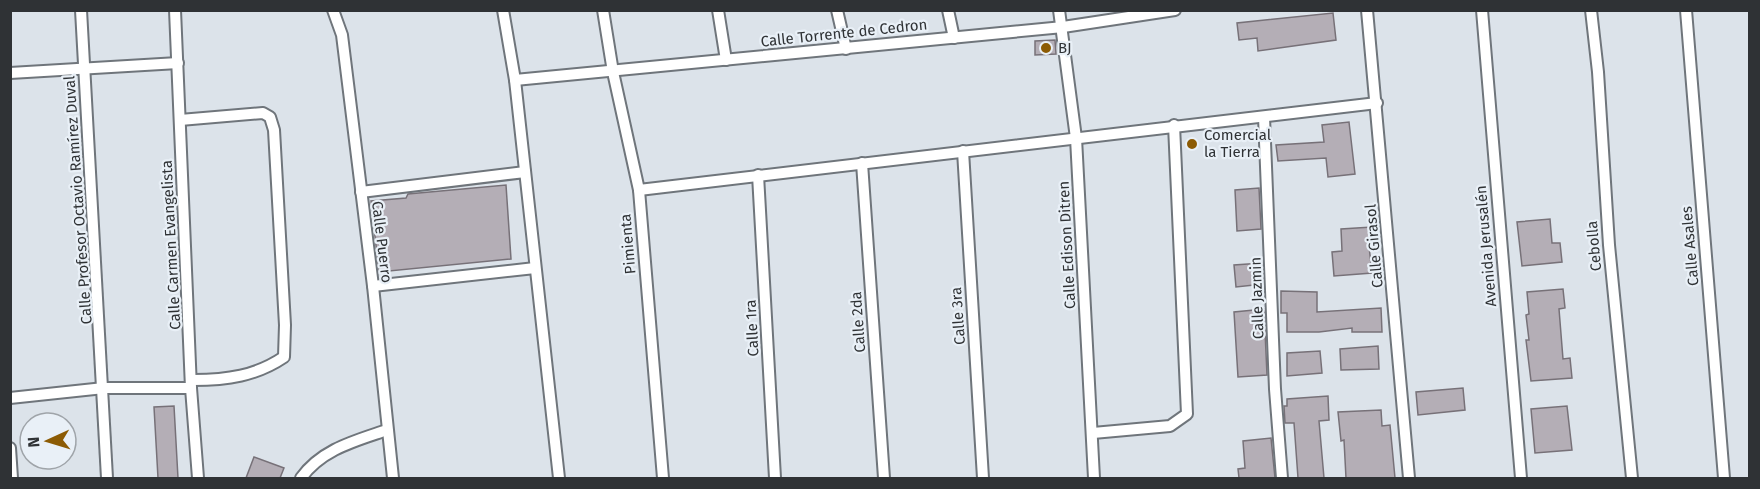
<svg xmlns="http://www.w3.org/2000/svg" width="1760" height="489" font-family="'Fira Sans',sans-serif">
  <rect width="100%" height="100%" fill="#dce3ea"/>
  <g fill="#b4aeb6" stroke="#777178" stroke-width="1.5">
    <polygon points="1333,13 1336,40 1258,51 1257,38 1239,40 1237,23"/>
    <polygon points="1055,40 1056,54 1035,55 1035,41"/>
    <polygon points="1349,122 1355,174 1328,177 1326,158 1278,161 1276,145 1324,142 1322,125"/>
    <polygon points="506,185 511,259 379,272 371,201 406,198 408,194"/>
    <polygon points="1259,188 1261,229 1237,231 1235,190"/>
    <polygon points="1550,219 1552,243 1560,243 1562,262 1522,266 1517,222"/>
    <polygon points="1372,227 1373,246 1369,246 1372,273 1334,276 1332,252 1342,251 1341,229"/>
    <polygon points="1262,263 1263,284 1236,287 1234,265"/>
    <polygon points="1563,289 1565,308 1559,309 1563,359 1570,358 1572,378 1531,381 1526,340 1529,340 1526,315 1529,314 1527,292"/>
    <polygon points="1281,291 1317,292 1317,312 1381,308 1382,332 1352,332 1352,328 1319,332 1287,332 1287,313 1281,313"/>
    <polygon points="1264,309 1267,375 1238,377 1234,312"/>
    <polygon points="1378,346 1379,369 1341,370 1340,349"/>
    <polygon points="1320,351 1322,373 1287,376 1287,353"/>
    <polygon points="1463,388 1465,410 1418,415 1416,392"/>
    <polygon points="1328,396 1329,420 1319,421 1324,478 1298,478 1294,423 1285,423 1284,406 1287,406 1287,399"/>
    <polygon points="174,406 178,478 158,478 154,407"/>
    <polygon points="1567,406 1572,450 1535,453 1531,409"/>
    <polygon points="1381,410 1382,426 1390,425 1395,478 1346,478 1344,440 1341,441 1338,412"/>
    <polygon points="1271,438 1275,478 1239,478 1238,469 1245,468 1243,441"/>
    <polygon points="254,457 284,468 280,478 246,478"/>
  </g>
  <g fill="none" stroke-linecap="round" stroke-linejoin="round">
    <g stroke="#6f757b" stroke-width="14">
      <g id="street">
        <polyline points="81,10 107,478"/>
        <polyline points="175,10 191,388 198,478"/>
        <polyline points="333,10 342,35 373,286 393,478"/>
        <polyline points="503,10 515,80 559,478"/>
        <polyline points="603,10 613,72 639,190 663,478"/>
        <polyline points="718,10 726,60"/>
        <polyline points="837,10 846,49"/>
        <polyline points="948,10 954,38"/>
        <polyline points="1059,10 1076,138 1094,478"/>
        <polyline points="1367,10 1409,478"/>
        <polyline points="1482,10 1521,478"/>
        <polyline points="1591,10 1598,72 1609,245 1632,478"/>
        <polyline points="1686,10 1724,478"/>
        <polyline points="10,73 178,63"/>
        <polyline points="515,80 1063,27 1175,10"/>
        <polyline points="1264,117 1275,389 1282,478"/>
        <path d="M180,120L263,113L270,117L274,130L285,325L284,357C256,376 227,380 193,380"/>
        <polyline points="963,151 983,478"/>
        <polyline points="862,163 884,478"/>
        <polyline points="758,175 775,478"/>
        <polyline points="639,190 1377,103"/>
        <polyline points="361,192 525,172"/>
        <polyline points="373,286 535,268"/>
        <polyline points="10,398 104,388 191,388"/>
        <polyline points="1093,433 1170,426 1187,414 1174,125"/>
        <polyline points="10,448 12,478"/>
        <path d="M301,478C322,449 355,441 387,430"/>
      </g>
    </g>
    <use href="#street" stroke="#fff" stroke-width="10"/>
  </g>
  <g fill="#8c5b04" stroke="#e9f0f7" stroke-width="2">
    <circle cx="1046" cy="48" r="6"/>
    <circle cx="1192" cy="144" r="6"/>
  </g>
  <g text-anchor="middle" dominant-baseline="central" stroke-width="4.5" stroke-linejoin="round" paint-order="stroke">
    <g font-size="15" fill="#2f3235" stroke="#e9f0f7">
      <text transform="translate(844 33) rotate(-6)">Calle Torrente de Cedron</text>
      <text transform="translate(78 200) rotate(-94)">Calle Profesor Octavio Ramírez Duval</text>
      <text transform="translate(382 242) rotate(83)">Calle Puerro</text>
      <text transform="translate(628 244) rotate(-95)">Pimienta</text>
      <text transform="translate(171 245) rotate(-93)">Calle Carmen Evangelista</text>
      <text transform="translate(1067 245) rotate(-93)">Calle Edison Ditren</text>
      <text transform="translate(1374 246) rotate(-95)">Calle Girasol</text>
      <text transform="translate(1486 246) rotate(-95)">Avenida Jerusalén</text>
      <text transform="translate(1594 246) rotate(-95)">Cebolla</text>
      <text transform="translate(1690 246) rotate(-95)">Calle Asales</text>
      <text transform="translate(1257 298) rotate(-92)">Calle Jazmin</text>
      <text transform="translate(958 316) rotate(-94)">Calle 3ra</text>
      <text transform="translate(858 322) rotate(-94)">Calle 2da</text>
      <text transform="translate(752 328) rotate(-93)">Calle 1ra</text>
    </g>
    <g font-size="15" fill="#2f3235" stroke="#e9f0f7" text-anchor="start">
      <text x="1058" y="48">BJ</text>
      <text x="1204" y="135">Comercial<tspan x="1204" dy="17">la Tierra</tspan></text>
    </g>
  </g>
  <rect width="1760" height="489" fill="none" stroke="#2f3235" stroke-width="24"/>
  <g transform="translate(48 441) rotate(266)"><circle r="28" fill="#e9f0f7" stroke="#9fa4a9" stroke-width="1.5"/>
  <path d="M0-4.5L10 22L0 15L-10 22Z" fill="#8c5b04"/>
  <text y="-9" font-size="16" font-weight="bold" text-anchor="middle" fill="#2f3235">N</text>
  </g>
</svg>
